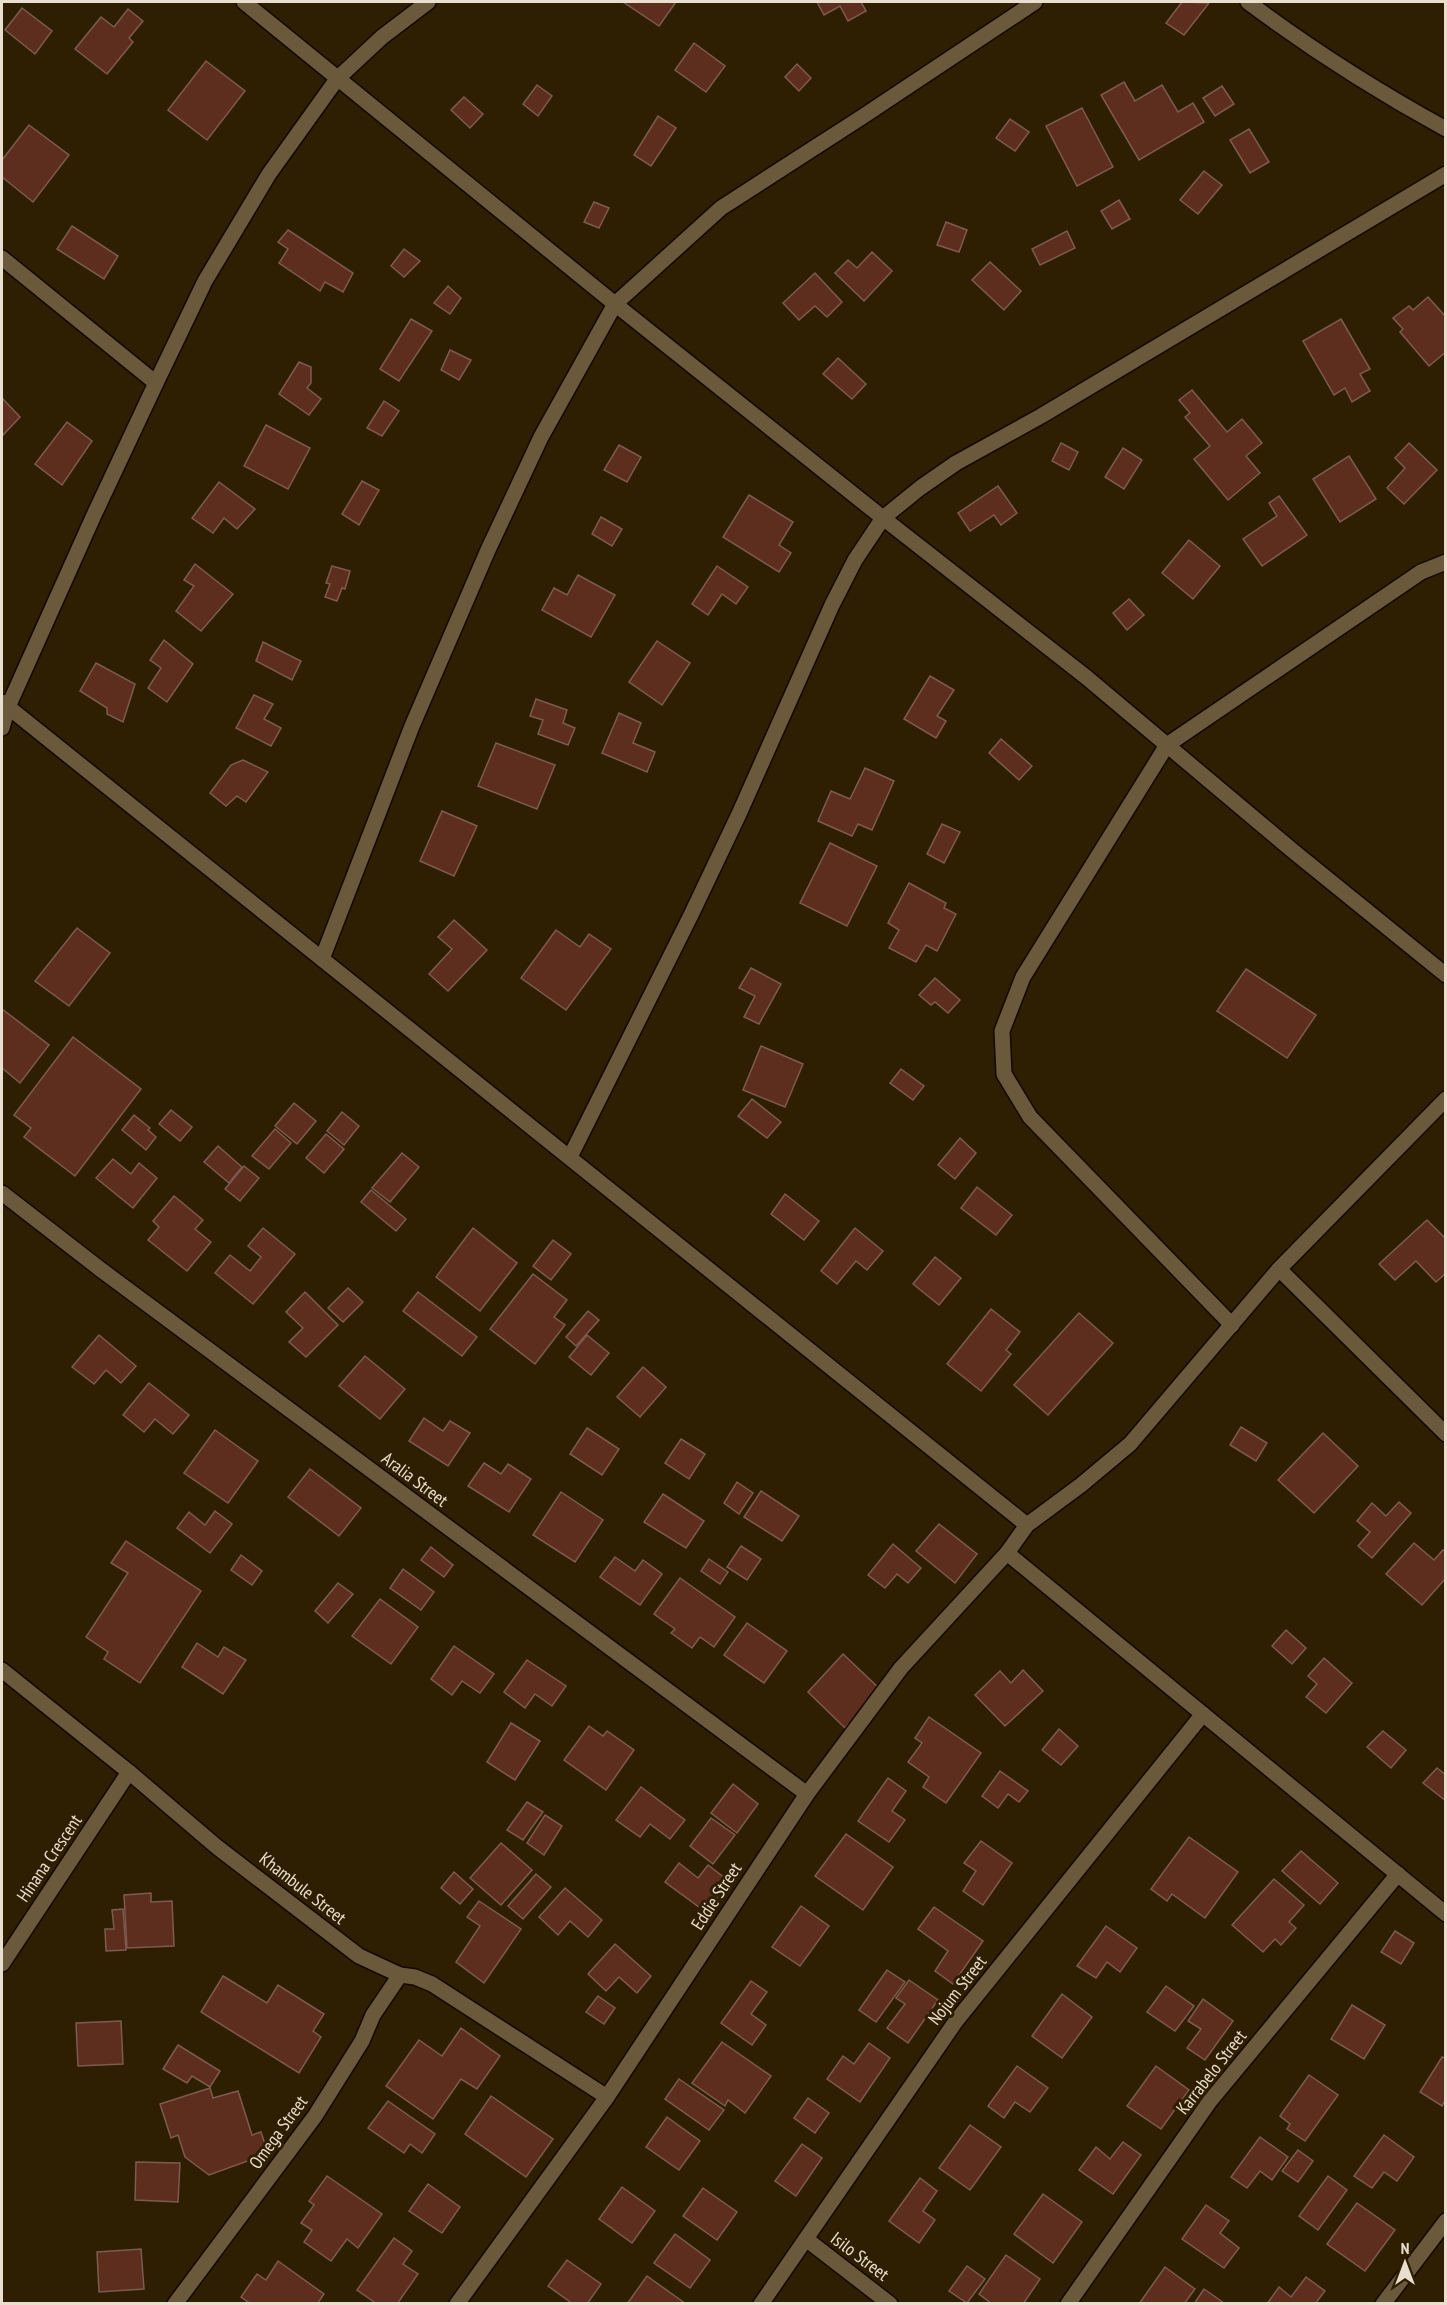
<svg xmlns="http://www.w3.org/2000/svg" width="1447" height="2305" font-family="'PT Sans Narrow',sans-serif">
  <rect width="100%" height="100%" fill="#2e1e02"/>
  <g fill="#5d2e1e" stroke="#7d5b4f" stroke-width="1.5">
    <polygon points="623,2 676,2 659,26"/>
    <polygon points="817,2 861,2 866,11 848,21 840,6 824,15"/>
    <polygon points="1182,2 1209,3 1184,35 1166,23"/>
    <polygon points="22,8 52,31 35,54 5,30"/>
    <polygon points="128,9 143,21 129,38 133,42 107,74 75,49 101,17 114,27"/>
    <polygon points="694,43 725,66 706,92 675,70"/>
    <polygon points="206,61 245,91 207,140 168,110"/>
    <polygon points="797,64 811,78 799,91 785,77"/>
    <polygon points="1124,82 1135,101 1162,85 1178,112 1193,103 1204,122 1139,160 1101,95"/>
    <polygon points="537,85 552,96 538,116 523,104"/>
    <polygon points="1222,86 1234,104 1215,116 1203,98"/>
    <polygon points="464,97 483,114 470,128 451,110"/>
    <polygon points="1082,108 1113,167 1077,186 1046,126"/>
    <polygon points="658,116 676,128 651,166 634,155"/>
    <polygon points="1010,119 1029,132 1015,151 996,138"/>
    <polygon points="29,125 69,155 33,202 2,177 2,160"/>
    <polygon points="1249,129 1269,162 1250,173 1230,140"/>
    <polygon points="1204,171 1222,185 1198,214 1180,200"/>
    <polygon points="1119,200 1130,219 1112,229 1101,211"/>
    <polygon points="594,202 609,208 599,228 584,222"/>
    <polygon points="946,222 967,230 959,252 937,245"/>
    <polygon points="72,226 118,256 104,279 57,249"/>
    <polygon points="288,230 353,273 343,292 325,282 320,291 279,263 288,249 278,242"/>
    <polygon points="1067,231 1075,248 1040,265 1032,249"/>
    <polygon points="404,249 420,261 404,277 391,266"/>
    <polygon points="872,252 892,271 864,301 835,273 848,260 857,268"/>
    <polygon points="990,262 1021,291 1004,310 972,280"/>
    <polygon points="815,273 842,302 827,317 815,306 799,320 783,303"/>
    <polygon points="448,286 461,298 450,314 434,303"/>
    <polygon points="1428,297 1446,317 1446,352 1429,366 1400,332 1403,329 1393,318 1409,306 1413,310"/>
    <polygon points="411,319 432,331 399,381 380,369"/>
    <polygon points="1341,319 1370,369 1360,374 1370,391 1352,402 1345,388 1334,395 1303,341"/>
    <polygon points="450,350 471,360 459,380 441,370"/>
    <polygon points="838,358 866,384 852,399 823,374"/>
    <polygon points="299,362 311,367 311,383 307,388 321,399 309,415 279,394"/>
    <polygon points="1192,390 1227,432 1242,419 1262,443 1246,456 1260,473 1228,500 1194,459 1210,446 1185,417 1190,413 1179,400"/>
    <polygon points="2,398 20,417 2,436"/>
    <polygon points="384,401 399,411 382,436 367,428"/>
    <polygon points="67,422 92,441 62,485 35,464"/>
    <polygon points="266,425 310,448 288,489 244,466"/>
    <polygon points="1061,443 1078,452 1069,470 1052,461"/>
    <polygon points="1409,443 1437,470 1404,504 1387,488 1405,468 1395,458"/>
    <polygon points="619,445 641,457 627,482 604,470"/>
    <polygon points="1123,448 1142,460 1124,489 1105,477"/>
    <polygon points="1349,456 1376,499 1340,522 1313,479"/>
    <polygon points="362,481 379,490 359,525 342,514"/>
    <polygon points="219,482 255,509 237,529 224,518 213,533 192,518"/>
    <polygon points="998,486 1017,513 1001,525 994,515 970,531 958,513"/>
    <polygon points="749,495 793,522 779,545 791,553 779,572 723,537"/>
    <polygon points="1279,496 1307,535 1262,566 1243,539 1277,516 1269,503"/>
    <polygon points="601,517 622,529 612,546 592,534"/>
    <polygon points="1189,540 1220,566 1193,599 1162,573"/>
    <polygon points="195,564 233,594 201,631 176,611 194,586 184,580"/>
    <polygon points="332,566 350,571 345,589 342,588 337,601 325,597 330,584 326,583"/>
    <polygon points="717,566 748,587 736,604 722,594 708,615 692,604"/>
    <polygon points="578,575 615,595 591,637 542,610 554,588 567,595"/>
    <polygon points="1129,599 1144,615 1127,630 1113,613"/>
    <polygon points="164,640 193,664 167,702 148,688 161,668 150,660"/>
    <polygon points="657,641 690,663 662,705 629,682"/>
    <polygon points="263,642 301,661 292,680 256,661"/>
    <polygon points="96,663 135,684 123,722 107,714 107,708 80,691"/>
    <polygon points="930,676 954,690 937,716 946,721 936,738 904,719"/>
    <polygon points="254,695 273,704 264,719 281,728 271,746 236,728"/>
    <polygon points="536,699 567,710 563,723 575,728 568,745 538,734 543,720 530,716"/>
    <polygon points="619,713 641,723 633,743 655,752 647,772 602,753"/>
    <polygon points="1001,739 1032,766 1019,780 989,753"/>
    <polygon points="496,743 555,765 537,809 478,786"/>
    <polygon points="243,760 268,772 246,802 237,796 226,806 210,793 231,765"/>
    <polygon points="865,768 894,781 872,830 858,824 852,836 818,821 831,791 850,799"/>
    <polygon points="442,811 477,826 454,876 420,861"/>
    <polygon points="942,824 960,832 944,863 927,854"/>
    <polygon points="830,843 877,866 847,926 800,903"/>
    <polygon points="909,883 946,903 944,908 956,914 937,951 926,945 916,962 889,948 899,930 888,923"/>
    <polygon points="454,920 487,950 448,991 429,974 452,949 438,937"/>
    <polygon points="77,928 110,953 69,1006 35,981"/>
    <polygon points="556,930 580,947 589,934 611,949 566,1010 521,978"/>
    <polygon points="751,968 781,984 759,1024 744,1017 755,996 739,988"/>
    <polygon points="1246,969 1316,1015 1287,1058 1217,1011"/>
    <polygon points="935,978 960,1000 948,1013 935,1002 931,1005 919,995"/>
    <polygon points="2,1009 49,1045 20,1083 2,1068"/>
    <polygon points="73,1037 141,1089 75,1176 24,1137 31,1128 14,1115"/>
    <polygon points="761,1046 803,1064 785,1107 743,1090"/>
    <polygon points="901,1069 924,1086 913,1100 890,1083"/>
    <polygon points="752,1099 781,1122 767,1138 738,1116"/>
    <polygon points="294,1103 316,1121 297,1144 275,1126"/>
    <polygon points="171,1110 192,1127 180,1141 159,1124"/>
    <polygon points="342,1112 359,1126 344,1145 327,1131"/>
    <polygon points="134,1115 150,1128 148,1130 156,1137 146,1150 122,1130"/>
    <polygon points="275,1129 291,1143 269,1169 252,1156"/>
    <polygon points="326,1134 344,1149 324,1173 306,1158"/>
    <polygon points="960,1138 976,1153 955,1179 938,1165"/>
    <polygon points="218,1146 242,1167 229,1183 204,1162"/>
    <polygon points="402,1153 419,1167 390,1202 372,1188"/>
    <polygon points="113,1159 131,1174 139,1163 157,1178 133,1208 96,1178"/>
    <polygon points="244,1166 259,1178 240,1201 225,1189"/>
    <polygon points="977,1187 1012,1215 996,1235 961,1208"/>
    <polygon points="371,1190 406,1219 396,1231 361,1202"/>
    <polygon points="785,1194 819,1221 804,1240 771,1214"/>
    <polygon points="174,1196 203,1220 195,1229 211,1242 187,1271 148,1240 159,1227 153,1221"/>
    <polygon points="1427,1220 1446,1239 1446,1273 1436,1282 1416,1261 1395,1280 1379,1264"/>
    <polygon points="263,1228 295,1254 253,1304 215,1273 230,1255 250,1271 261,1257 248,1246"/>
    <polygon points="473,1228 517,1263 480,1311 436,1277"/>
    <polygon points="855,1228 883,1251 867,1270 856,1261 837,1284 821,1271"/>
    <polygon points="553,1240 571,1254 551,1280 533,1266"/>
    <polygon points="935,1257 961,1278 939,1305 913,1284"/>
    <polygon points="533,1274 567,1300 554,1317 565,1325 535,1364 490,1329"/>
    <polygon points="348,1288 363,1302 343,1322 328,1308"/>
    <polygon points="305,1292 338,1325 306,1357 289,1342 303,1328 286,1312"/>
    <polygon points="418,1292 477,1337 462,1356 403,1311"/>
    <polygon points="991,1309 1020,1332 1006,1350 1011,1354 981,1391 947,1364"/>
    <polygon points="588,1311 599,1320 576,1346 566,1337"/>
    <polygon points="1079,1313 1113,1343 1048,1415 1014,1385"/>
    <polygon points="99,1335 136,1366 121,1383 106,1370 94,1384 72,1367"/>
    <polygon points="587,1335 609,1353 591,1375 569,1357"/>
    <polygon points="365,1356 405,1389 380,1419 339,1386"/>
    <polygon points="643,1367 666,1387 640,1417 617,1397"/>
    <polygon points="149,1383 189,1415 173,1434 155,1419 144,1432 123,1415"/>
    <polygon points="424,1418 443,1431 450,1421 470,1433 448,1466 409,1441"/>
    <polygon points="1241,1427 1267,1443 1256,1461 1230,1445"/>
    <polygon points="587,1428 619,1449 602,1475 570,1454"/>
    <polygon points="215,1430 258,1461 228,1503 184,1473"/>
    <polygon points="1323,1433 1358,1466 1314,1513 1278,1480"/>
    <polygon points="681,1439 705,1454 689,1479 665,1463"/>
    <polygon points="484,1463 501,1474 508,1464 531,1479 509,1512 468,1486"/>
    <polygon points="310,1469 361,1508 339,1536 288,1497"/>
    <polygon points="737,1482 753,1493 739,1514 724,1503"/>
    <polygon points="761,1491 799,1516 782,1541 744,1517"/>
    <polygon points="561,1492 603,1520 575,1562 533,1535"/>
    <polygon points="663,1494 704,1521 686,1548 644,1522"/>
    <polygon points="1399,1502 1411,1513 1372,1558 1358,1546 1370,1532 1357,1521 1372,1503 1386,1516"/>
    <polygon points="215,1511 232,1524 210,1553 177,1528 189,1512 205,1525"/>
    <polygon points="939,1524 977,1554 955,1583 916,1551"/>
    <polygon points="126,1541 201,1591 140,1683 104,1659 108,1652 86,1637 128,1573 111,1563"/>
    <polygon points="1414,1543 1434,1560 1443,1550 1446,1552 1446,1578 1422,1605 1386,1574"/>
    <polygon points="893,1544 921,1568 908,1583 897,1574 885,1588 868,1575"/>
    <polygon points="741,1546 761,1559 747,1580 727,1567"/>
    <polygon points="431,1547 453,1565 444,1577 421,1560"/>
    <polygon points="241,1555 262,1571 252,1585 231,1570"/>
    <polygon points="615,1557 635,1571 643,1560 662,1574 640,1605 600,1577"/>
    <polygon points="709,1559 728,1572 720,1584 701,1571"/>
    <polygon points="403,1569 434,1592 421,1610 390,1588"/>
    <polygon points="680,1578 735,1617 714,1647 700,1637 692,1648 671,1633 675,1629 654,1614"/>
    <polygon points="338,1583 353,1594 328,1623 315,1611"/>
    <polygon points="380,1599 418,1627 391,1664 352,1636"/>
    <polygon points="747,1623 787,1651 764,1683 724,1655"/>
    <polygon points="1286,1630 1306,1648 1292,1664 1272,1646"/>
    <polygon points="197,1643 218,1657 224,1647 246,1660 223,1694 182,1667"/>
    <polygon points="454,1646 494,1674 480,1693 462,1681 452,1695 431,1679"/>
    <polygon points="843,1654 881,1690 845,1728 808,1692"/>
    <polygon points="1324,1658 1352,1683 1326,1713 1306,1697 1317,1684 1308,1676"/>
    <polygon points="527,1660 566,1686 552,1706 535,1694 525,1708 504,1692"/>
    <polygon points="1023,1670 1043,1691 1005,1726 975,1695 1000,1671 1011,1683"/>
    <polygon points="929,1717 981,1753 946,1803 923,1787 929,1777 908,1762 922,1743 915,1738"/>
    <polygon points="511,1723 540,1741 515,1780 487,1762"/>
    <polygon points="589,1726 603,1736 607,1731 634,1750 606,1790 564,1760"/>
    <polygon points="1059,1729 1078,1746 1061,1765 1042,1750"/>
    <polygon points="1383,1731 1406,1750 1391,1768 1367,1747"/>
    <polygon points="1437,1768 1446,1775 1446,1801 1423,1783"/>
    <polygon points="1000,1771 1028,1791 1019,1802 1008,1794 998,1808 982,1796"/>
    <polygon points="888,1778 906,1791 892,1811 905,1820 889,1842 858,1821"/>
    <polygon points="733,1784 758,1804 737,1833 711,1813"/>
    <polygon points="641,1787 685,1820 670,1839 650,1824 640,1837 616,1820"/>
    <polygon points="527,1802 543,1812 523,1840 507,1830"/>
    <polygon points="545,1815 562,1826 544,1855 527,1843"/>
    <polygon points="711,1818 735,1835 713,1864 690,1846"/>
    <polygon points="846,1834 893,1867 863,1910 815,1876"/>
    <polygon points="1189,1837 1238,1872 1205,1918 1172,1894 1167,1901 1151,1889"/>
    <polygon points="981,1841 1012,1863 983,1905 963,1891 976,1871 964,1863"/>
    <polygon points="501,1843 532,1870 501,1905 470,1878"/>
    <polygon points="1301,1851 1338,1883 1320,1904 1282,1871"/>
    <polygon points="679,1863 698,1878 708,1865 730,1882 707,1913 665,1882"/>
    <polygon points="454,1872 473,1889 460,1904 441,1888"/>
    <polygon points="536,1874 551,1887 523,1919 508,1906"/>
    <polygon points="1274,1879 1304,1905 1289,1922 1296,1928 1281,1945 1275,1939 1263,1952 1232,1925"/>
    <polygon points="565,1888 602,1920 588,1937 570,1921 558,1935 539,1917"/>
    <polygon points="151,1893 151,1902 172,1901 174,1946 127,1948 124,1895"/>
    <polygon points="479,1901 521,1929 484,1983 456,1962 480,1926 467,1917"/>
    <polygon points="801,1906 829,1926 800,1966 772,1947"/>
    <polygon points="934,1907 983,1941 953,1984 935,1971 948,1951 918,1929"/>
    <polygon points="123,1909 126,1950 106,1951 105,1929 114,1929 112,1910"/>
    <polygon points="1106,1926 1137,1948 1120,1972 1107,1962 1096,1978 1077,1966"/>
    <polygon points="1395,1931 1414,1943 1401,1964 1381,1952"/>
    <polygon points="615,1944 651,1976 637,1993 619,1977 606,1991 588,1974"/>
    <polygon points="887,1970 905,1982 876,2022 859,2010"/>
    <polygon points="223,1976 267,2003 278,1985 324,2014 313,2031 321,2037 299,2073 201,2012"/>
    <polygon points="909,1980 938,2000 908,2043 887,2028 905,2004 896,1998"/>
    <polygon points="751,1981 767,1992 751,2014 766,2025 752,2045 721,2023"/>
    <polygon points="1166,1986 1194,2006 1175,2031 1147,2012"/>
    <polygon points="1062,1994 1092,2017 1062,2058 1032,2036"/>
    <polygon points="598,1996 615,2008 604,2024 586,2012"/>
    <polygon points="1203,1999 1233,2021 1205,2060 1187,2048 1201,2029 1188,2021"/>
    <polygon points="1352,2005 1385,2025 1364,2059 1331,2039"/>
    <polygon points="121,2021 123,2064 78,2066 76,2023"/>
    <polygon points="461,2028 500,2056 477,2089 461,2079 433,2119 386,2086 419,2040 442,2056"/>
    <polygon points="722,2042 771,2076 745,2113 728,2100 725,2106 692,2083"/>
    <polygon points="869,2043 890,2058 860,2102 827,2079 843,2056 854,2064"/>
    <polygon points="178,2045 220,2071 210,2087 192,2076 187,2083 163,2069"/>
    <polygon points="1442,2057 1446,2058 1446,2099 1442,2106 1420,2092"/>
    <polygon points="1017,2066 1048,2088 1030,2112 1015,2102 1004,2118 988,2106"/>
    <polygon points="1156,2066 1189,2090 1161,2129 1127,2106"/>
    <polygon points="1309,2075 1338,2095 1305,2141 1287,2129 1290,2124 1280,2116"/>
    <polygon points="679,2079 724,2110 709,2130 665,2099"/>
    <polygon points="210,2088 213,2098 238,2091 252,2135 261,2132 265,2144 256,2158 209,2175 185,2157 178,2135 171,2138 160,2104"/>
    <polygon points="491,2096 553,2139 526,2177 465,2134"/>
    <polygon points="808,2098 829,2113 815,2133 794,2118"/>
    <polygon points="388,2101 435,2134 422,2153 410,2144 404,2153 368,2128"/>
    <polygon points="667,2117 700,2141 679,2170 646,2147"/>
    <polygon points="970,2125 1001,2147 970,2190 939,2168"/>
    <polygon points="1384,2135 1414,2157 1397,2181 1384,2172 1372,2188 1354,2176"/>
    <polygon points="1260,2137 1288,2157 1272,2180 1260,2171 1247,2188 1231,2177"/>
    <polygon points="1123,2142 1141,2155 1113,2194 1079,2170 1096,2147 1110,2159"/>
    <polygon points="802,2144 822,2158 796,2196 775,2181"/>
    <polygon points="1298,2150 1313,2161 1298,2182 1282,2171"/>
    <polygon points="136,2162 180,2163 178,2202 135,2200"/>
    <polygon points="327,2176 382,2214 358,2248 347,2239 331,2261 304,2242 312,2230 301,2223 314,2205 309,2201"/>
    <polygon points="1328,2176 1347,2190 1318,2230 1299,2216"/>
    <polygon points="920,2178 937,2191 923,2211 935,2220 919,2243 889,2221"/>
    <polygon points="428,2184 460,2207 442,2233 409,2211"/>
    <polygon points="622,2187 655,2211 632,2243 599,2219"/>
    <polygon points="703,2188 737,2212 717,2240 683,2216"/>
    <polygon points="1043,2194 1082,2222 1053,2263 1014,2234"/>
    <polygon points="1357,2203 1395,2230 1365,2271 1327,2244"/>
    <polygon points="1206,2205 1229,2221 1220,2233 1239,2248 1224,2268 1182,2239"/>
    <polygon points="675,2234 710,2260 690,2288 654,2263"/>
    <polygon points="394,2238 412,2251 403,2264 418,2274 397,2304 377,2304 357,2290"/>
    <polygon points="141,2249 144,2289 99,2292 97,2252"/>
    <polygon points="1006,2255 1040,2279 1023,2304 992,2304 979,2294"/>
    <polygon points="567,2260 601,2284 587,2304 573,2304 548,2286"/>
    <polygon points="278,2261 324,2294 317,2304 251,2304 241,2297 257,2274 266,2280"/>
    <polygon points="967,2266 985,2279 967,2303 949,2291"/>
    <polygon points="1165,2267 1195,2289 1184,2304 1139,2304"/>
    <polygon points="647,2276 686,2304 627,2304"/>
    <polygon points="1306,2277 1325,2291 1315,2304 1267,2304 1279,2287 1291,2297"/>
    <polygon points="1204,2289 1224,2303 1194,2304"/>
  </g>
  <g fill="none" stroke-linecap="round" stroke-linejoin="round">
    <g stroke="#140800" stroke-width="18">
      <g id="street">
        <polyline points="244,2 615,304 883,518 1086,677 1293,851 1446,975"/>
        <path d="M1248,2C1312,50 1375,90 1446,129"/>
        <polyline points="2,258 156,383"/>
        <polyline points="2,702 1027,1525"/>
        <polyline points="2,728 8,707 94,515 156,383 205,281 269,174 337,79 382,37 428,2"/>
        <polyline points="322,959 412,726 488,550 541,437 615,304 721,208 862,117 1035,2"/>
        <polyline points="570,1157 691,915 739,814 832,605 855,560 883,518 920,488 956,463 1041,416 1446,174"/>
        <polyline points="2,1193 100,1269 807,1794"/>
        <polyline points="1279,1269 1446,1434"/>
        <polyline points="1232,1325 1030,1117 1004,1074 1002,1031 1023,977 1167,745 1421,572 1446,562"/>
        <polyline points="1007,1553 1446,1914"/>
        <polyline points="2,1670 129,1772 217,1847 359,1956 400,1975 415,1977 432,1984 607,2097"/>
        <polyline points="2,1964 129,1772"/>
        <polyline points="806,2239 890,2304"/>
        <polyline points="175,2304 315,2116 362,2041 373,2015 400,1975"/>
        <polyline points="457,2304 607,2097 807,1794 901,1668 1007,1553 1027,1525 1081,1485 1130,1444 1279,1269 1446,1099"/>
        <polyline points="761,2304 956,2021 1203,1714"/>
        <polyline points="1068,2304 1210,2101 1398,1874"/>
        <polyline points="1383,2304 1446,2221"/>
      </g>
    </g>
    <use href="#street" stroke="#6b593b" stroke-width="15"/>
  </g>
  <g text-anchor="middle" dominant-baseline="central" stroke-width="6" stroke-linejoin="round" paint-order="stroke">
    <g font-size="18" fill="#eadfcf" stroke="#2e1e02">
      <text transform="translate(415 1479) rotate(37)">Aralia Street</text>
      <text transform="translate(49 1858) rotate(-56)">Hinana Crescent</text>
      <text transform="translate(303 1888) rotate(38)">Khambule Street</text>
      <text transform="translate(716 1896) rotate(-57)">Eddie Street</text>
      <text transform="translate(957 1990) rotate(-52)">Nojum Street</text>
      <text transform="translate(1211 2072) rotate(-52)">Karrabelo Street</text>
      <text transform="translate(278 2132) rotate(-54)">Omega Street</text>
      <text transform="translate(860 2256) rotate(37)">Isilo Street</text>
    </g>
  </g>
  <rect width="1447" height="2305" fill="none" stroke="#eadfcf" stroke-width="6"/>
  <g transform="translate(1405 2263)" stroke="#2e1e02" stroke-width="4.5" paint-order="stroke">
  <path d="M0-4.5L10 22L0 15L-10 22Z" fill="#eadfcf"/>
  <text y="-9" font-size="16" font-weight="bold" text-anchor="middle" fill="#eadfcf">N</text>
  </g>
</svg>
